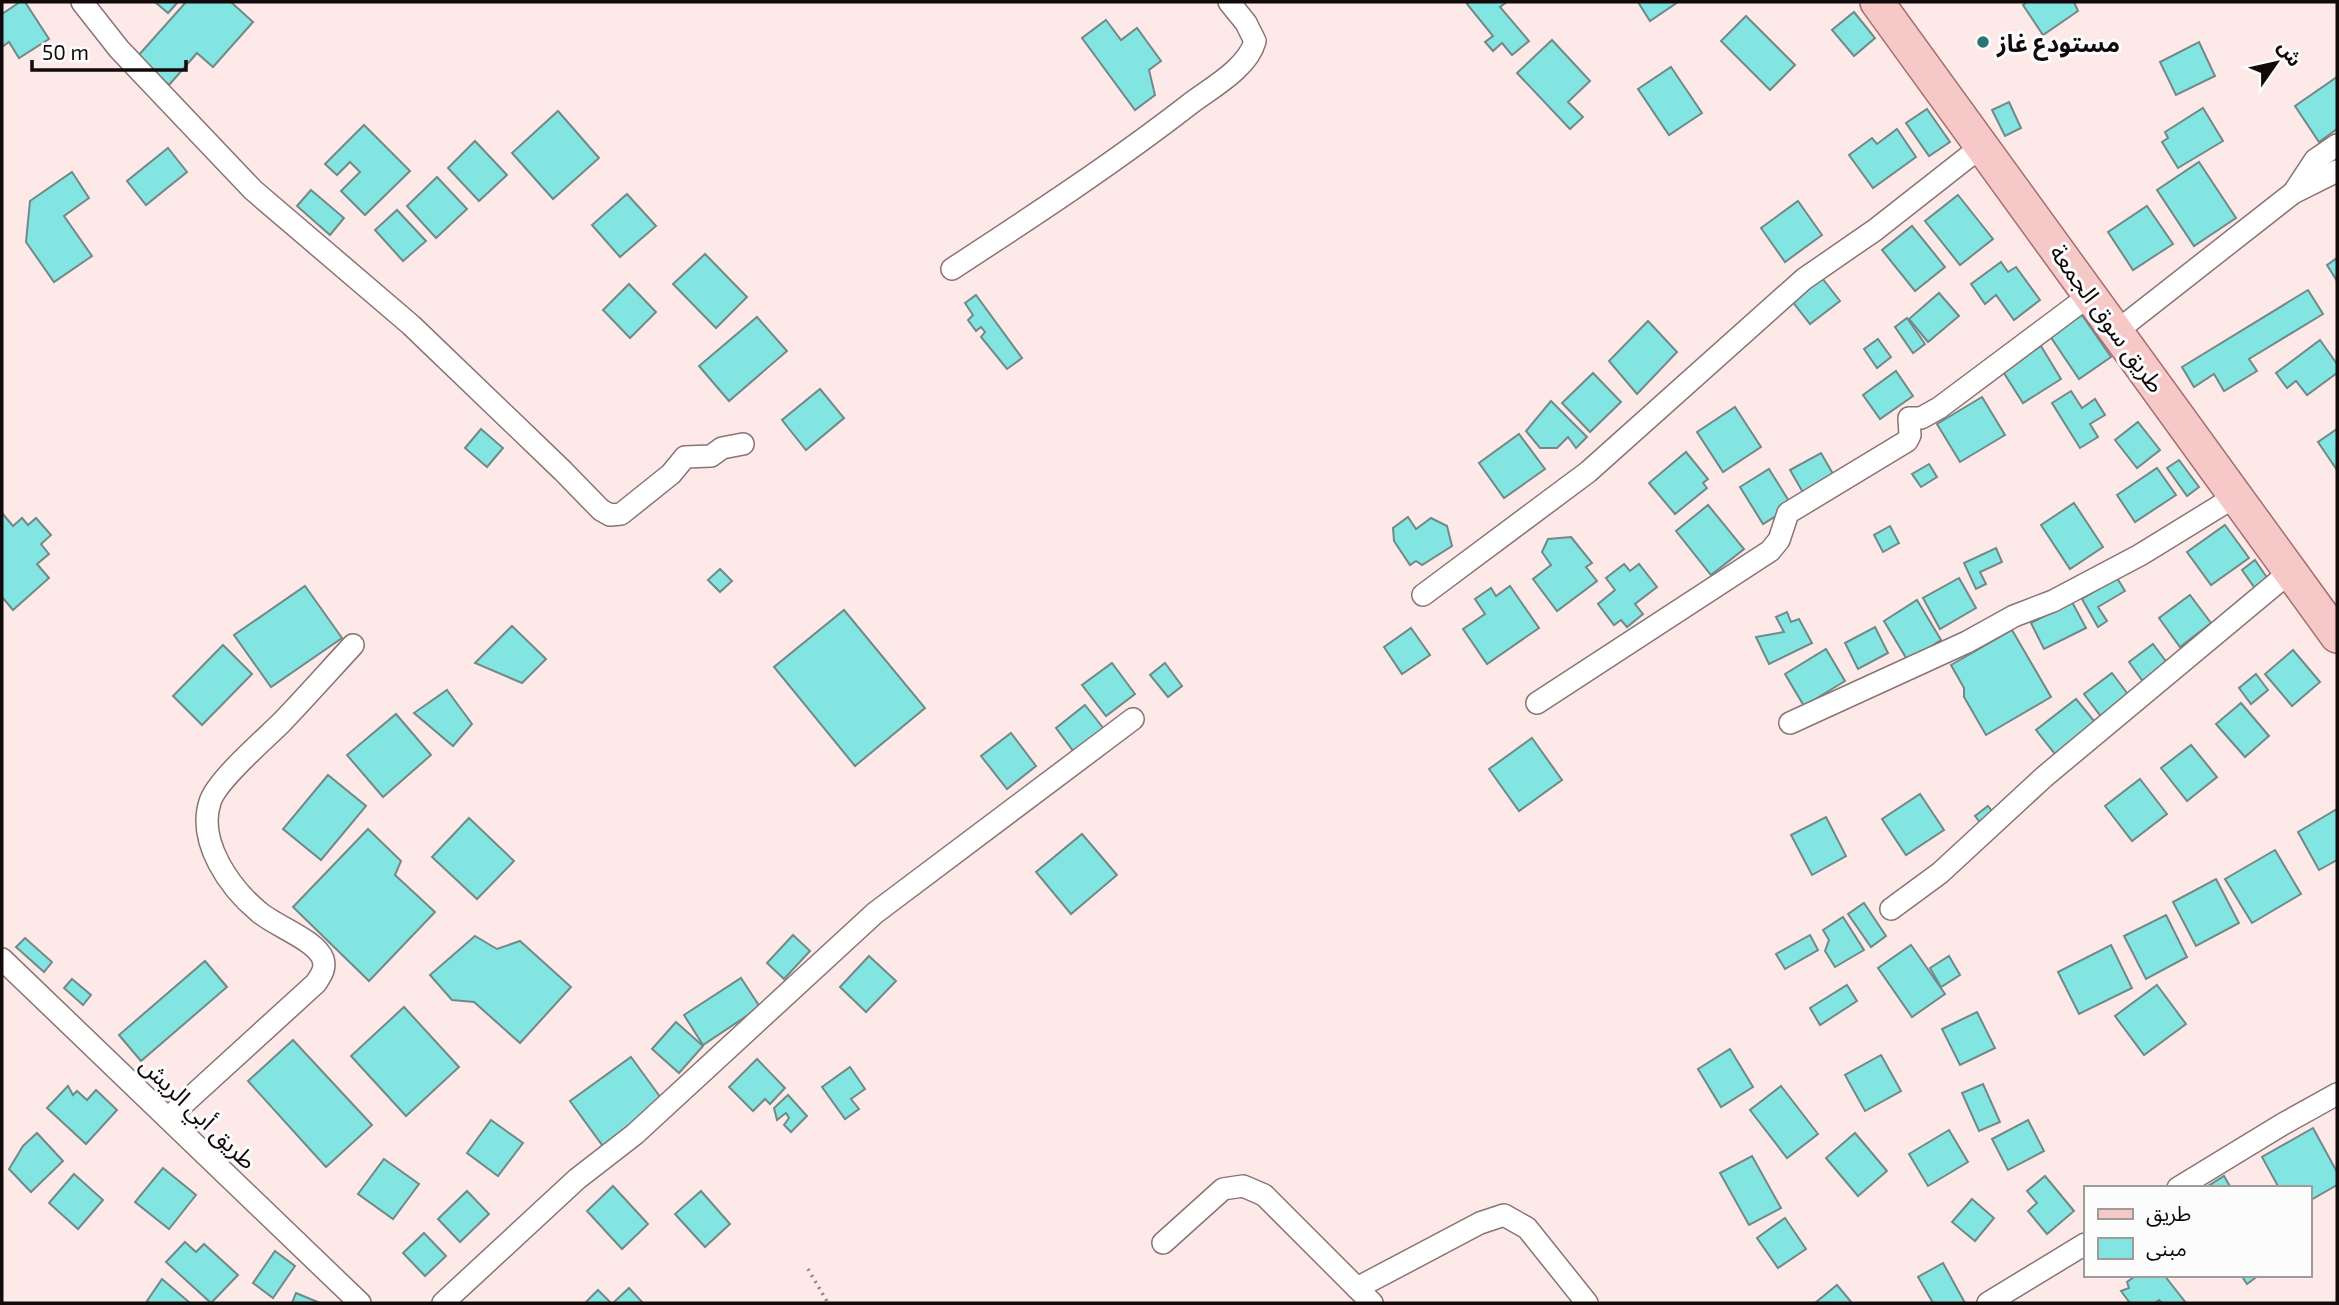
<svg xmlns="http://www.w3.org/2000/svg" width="2339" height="1305" font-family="'Exo 2','Noto Sans Arabic',sans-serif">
  <rect width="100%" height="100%" fill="#fde9e8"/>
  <g fill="#83e5e1" stroke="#718988" stroke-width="2">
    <polygon points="20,2 25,2 49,39 19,58 9,42 2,47 2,14"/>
    <polygon points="155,2 178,2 168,13"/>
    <polygon points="186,2 231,2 253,22 213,67 197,53 169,85 137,57"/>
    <polygon points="1470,2 1507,2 1500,7 1529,41 1512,55 1502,43 1493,51 1485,42 1493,36 1467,4"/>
    <polygon points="1638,2 1678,2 1650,21"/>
    <polygon points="2027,2 2074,2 2078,11 2043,35 2023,5"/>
    <polygon points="1854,12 1875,38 1854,56 1832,30"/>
    <polygon points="1746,16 1795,65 1770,90 1721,41"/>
    <polygon points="1106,20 1121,40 1137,28 1161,61 1149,70 1155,95 1135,110 1082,38"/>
    <polygon points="1552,40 1590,81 1568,102 1583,117 1570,129 1517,73"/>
    <polygon points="2199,42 2215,76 2176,95 2160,62"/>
    <polygon points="1671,67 1702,113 1669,135 1638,89"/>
    <polygon points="2337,77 2337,129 2319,142 2295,106"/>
    <polygon points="2009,102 2021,128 2005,136 1992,110"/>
    <polygon points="2203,108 2223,141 2178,168 2162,142 2168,138 2165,132"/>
    <polygon points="1927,109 1950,142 1929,156 1906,123"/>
    <polygon points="558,111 599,158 553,199 512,153"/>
    <polygon points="364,125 410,171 365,215 341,191 360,172 350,162 337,175 325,164"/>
    <polygon points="1897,129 1916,157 1873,188 1849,155 1872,138 1877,144"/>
    <polygon points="475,141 507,175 479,201 448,168"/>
    <polygon points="168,148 187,172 146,205 127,181"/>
    <polygon points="2199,162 2236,218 2194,246 2157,190"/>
    <polygon points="72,172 89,198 64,216 92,256 54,282 26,242 30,201"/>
    <polygon points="437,177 467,209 436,238 407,206"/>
    <polygon points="311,190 344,218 330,235 297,206"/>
    <polygon points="627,194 656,226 620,257 592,225"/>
    <polygon points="1958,195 1993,239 1960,265 1925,221"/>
    <polygon points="1798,201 1822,235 1785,262 1761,228"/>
    <polygon points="2147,206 2173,244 2133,270 2108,232"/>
    <polygon points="397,210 426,241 403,261 375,230"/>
    <polygon points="1912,226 1945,267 1915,291 1882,250"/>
    <polygon points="705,254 747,297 716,328 673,284"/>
    <polygon points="2337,258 2337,281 2327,265"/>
    <polygon points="2001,262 2008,272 2016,267 2040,300 2014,320 1996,295 1985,304 1971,284"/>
    <polygon points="1822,278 1840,301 1810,324 1792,301"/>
    <polygon points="629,284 656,312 630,338 603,310"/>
    <polygon points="2308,290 2323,314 2249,359 2257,371 2224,391 2214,374 2194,387 2182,367"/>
    <polygon points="1939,293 1959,316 1928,342 1909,319"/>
    <polygon points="976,295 1022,358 1007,369 981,337 985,332 981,327 976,331 968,320 973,315 965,303"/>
    <polygon points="2082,315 2111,357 2079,379 2050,336"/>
    <polygon points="757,317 787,351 729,401 699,366"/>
    <polygon points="1907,318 1925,344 1913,353 1895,327"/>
    <polygon points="1648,321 1677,352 1637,394 1609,361"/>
    <polygon points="1878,339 1891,357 1877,368 1864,349"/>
    <polygon points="2320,340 2337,364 2337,373 2307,395 2296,381 2287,388 2276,373"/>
    <polygon points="2041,346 2061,379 2023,403 2002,370"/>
    <polygon points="1896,371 1913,396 1880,419 1863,395"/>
    <polygon points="1593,373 1621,402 1590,432 1562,403"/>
    <polygon points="820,389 844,418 806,450 782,420"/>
    <polygon points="2071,391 2082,408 2095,399 2105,415 2090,424 2098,437 2080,448 2052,403"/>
    <polygon points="1982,397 2005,435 1960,462 1937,424"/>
    <polygon points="1551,401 1587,437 1576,448 1568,437 1557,448 1540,448 1526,431"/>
    <polygon points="1735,407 1761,447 1723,472 1697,432"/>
    <polygon points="2138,422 2160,450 2137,468 2115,440"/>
    <polygon points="481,429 503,448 487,467 465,448"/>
    <polygon points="2337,429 2337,470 2318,442"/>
    <polygon points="1519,434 1545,469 1504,498 1479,463"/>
    <polygon points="1686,452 1708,479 1703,483 1707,488 1675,514 1649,483"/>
    <polygon points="1821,453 1836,479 1805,496 1790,470"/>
    <polygon points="2179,460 2199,487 2187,496 2167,468"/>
    <polygon points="1929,464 1937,477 1921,487 1912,474"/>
    <polygon points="2157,468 2176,495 2135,522 2117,495"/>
    <polygon points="1769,469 1792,506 1763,524 1740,487"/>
    <polygon points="2074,503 2103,547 2070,569 2041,525"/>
    <polygon points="1708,505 1744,549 1711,575 1676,531"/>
    <polygon points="2,513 13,526 22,518 28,525 36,518 51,535 41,544 49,554 37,564 49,578 13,610 2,597"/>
    <polygon points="1408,517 1416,529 1431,518 1447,526 1452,546 1422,565 1416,561 1410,565 1394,541 1393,528"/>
    <polygon points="2225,525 2249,558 2211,585 2187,552"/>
    <polygon points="1890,526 1899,543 1883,552 1874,535"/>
    <polygon points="1571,537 1592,563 1586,567 1597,581 1557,611 1533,579 1551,565 1542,552 1548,539"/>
    <polygon points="1996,548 2002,562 1980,572 1986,584 1976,589 1964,563"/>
    <polygon points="2255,560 2272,585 2259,594 2242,570"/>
    <polygon points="1624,564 1630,571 1639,564 1657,587 1635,604 1643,614 1627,627 1621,620 1614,625 1598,604 1615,590 1606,578"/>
    <polygon points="720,569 732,581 720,592 708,580"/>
    <polygon points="1959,578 1976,608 1940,629 1923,598"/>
    <polygon points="2117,578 2125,591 2098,607 2107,621 2098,627 2082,599"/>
    <polygon points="305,586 342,638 271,687 234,635"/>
    <polygon points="1510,586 1539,628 1487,664 1463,629 1485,614 1475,599 1491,588 1496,596"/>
    <polygon points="2190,595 2211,623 2180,647 2159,618"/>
    <polygon points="1917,600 1941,640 1908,661 1884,621"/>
    <polygon points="2072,602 2086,628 2044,649 2031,623"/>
    <polygon points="844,610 925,708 855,766 774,667"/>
    <polygon points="1787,612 1791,622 1799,619 1812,643 1769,664 1756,637 1784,632 1776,617"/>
    <polygon points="512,626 546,659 522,683 475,663"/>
    <polygon points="1875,627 1888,653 1858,669 1845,643"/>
    <polygon points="1411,628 1430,655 1402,674 1384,647"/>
    <polygon points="2012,630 2051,697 1986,735 1964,697 1964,688 1951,665"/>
    <polygon points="2153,644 2174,672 2149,690 2129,662"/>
    <polygon points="223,645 252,674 202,725 173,696"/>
    <polygon points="1826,649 1845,681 1804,706 1785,674"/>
    <polygon points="2293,650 2320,682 2292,706 2265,674"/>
    <polygon points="1112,663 1135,694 1106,716 1082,685"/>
    <polygon points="1165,663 1182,686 1168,697 1150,675"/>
    <polygon points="2112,673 2139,709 2111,730 2084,694"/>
    <polygon points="2256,674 2268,690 2251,704 2239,688"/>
    <polygon points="447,690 472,724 453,746 414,713"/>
    <polygon points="2076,699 2095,722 2055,754 2036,730"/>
    <polygon points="2241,703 2269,736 2245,757 2216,724"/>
    <polygon points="1085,705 1104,729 1074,752 1056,728"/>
    <polygon points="396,714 431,755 383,797 347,755"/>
    <polygon points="1011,733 1036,766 1007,789 981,756"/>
    <polygon points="1532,738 1562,780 1519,811 1489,769"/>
    <polygon points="2191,745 2217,777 2187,801 2161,768"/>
    <polygon points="328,775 366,806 321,860 283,829"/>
    <polygon points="2140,779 2167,814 2132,841 2105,806"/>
    <polygon points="1920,794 1944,830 1906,855 1882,819"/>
    <polygon points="1988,806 2000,821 1987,831 1975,816"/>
    <polygon points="2337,809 2337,860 2319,870 2298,832"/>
    <polygon points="1826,817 1846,856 1812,875 1791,835"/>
    <polygon points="469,818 514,861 477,899 432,857"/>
    <polygon points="368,829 401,861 395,875 435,912 369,981 293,907"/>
    <polygon points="1082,834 1117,875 1071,914 1036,872"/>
    <polygon points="2275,850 2301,894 2252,923 2225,879"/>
    <polygon points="2216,879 2239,923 2196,946 2173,902"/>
    <polygon points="1864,903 1886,936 1871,947 1848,914"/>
    <polygon points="2166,915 2187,957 2146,979 2124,936"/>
    <polygon points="1843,917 1864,950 1835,967 1825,951 1829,940 1823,930"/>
    <polygon points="793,935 810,951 784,979 767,963"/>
    <polygon points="1810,935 1818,950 1785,969 1776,954"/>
    <polygon points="475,936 497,949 520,941 571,987 520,1043 474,1002 452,1000 430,975"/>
    <polygon points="25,938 52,962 44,972 16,947"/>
    <polygon points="1911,945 1945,994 1912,1017 1878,968"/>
    <polygon points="2111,945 2132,988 2079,1014 2058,972"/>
    <polygon points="869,956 896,981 866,1012 840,987"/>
    <polygon points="1949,956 1960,975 1941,987 1930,968"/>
    <polygon points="205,961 227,987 141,1061 119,1035"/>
    <polygon points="741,978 760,1007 703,1045 684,1015"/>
    <polygon points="72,979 91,995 83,1005 64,988"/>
    <polygon points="1847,985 1857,1001 1820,1025 1810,1008"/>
    <polygon points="2157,985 2186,1024 2144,1055 2115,1016"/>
    <polygon points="404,1007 459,1067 406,1116 351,1056"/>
    <polygon points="1977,1012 1995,1048 1960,1065 1942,1029"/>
    <polygon points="676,1022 703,1046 679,1073 652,1049"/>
    <polygon points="293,1040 372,1125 326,1167 248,1081"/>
    <polygon points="1730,1049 1753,1087 1721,1107 1698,1069"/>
    <polygon points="1881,1055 1901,1091 1865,1111 1845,1075"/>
    <polygon points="631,1057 666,1105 605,1149 570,1101"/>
    <polygon points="757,1059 785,1088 770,1104 765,1099 753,1111 729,1087"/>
    <polygon points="850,1067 865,1089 851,1099 859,1109 845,1119 822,1087"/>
    <polygon points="1983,1084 2000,1122 1979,1131 1962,1093"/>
    <polygon points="68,1086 73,1095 77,1091 87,1100 96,1090 117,1110 86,1144 47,1108"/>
    <polygon points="1781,1086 1818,1134 1787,1158 1750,1110"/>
    <polygon points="788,1095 807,1116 791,1132 784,1125 789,1118 786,1113 777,1120 774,1108"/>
    <polygon points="491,1120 523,1143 498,1176 467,1153"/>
    <polygon points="2028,1120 2044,1151 2008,1170 1992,1139"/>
    <polygon points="2313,1128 2337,1172 2337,1185 2309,1201 2309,1188 2279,1188 2262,1157"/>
    <polygon points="1949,1130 1968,1162 1928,1186 1909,1154"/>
    <polygon points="37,1133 63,1161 31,1192 9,1169 23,1146"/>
    <polygon points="1855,1133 1887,1171 1858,1196 1826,1158"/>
    <polygon points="1752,1156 1781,1208 1749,1225 1720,1173"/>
    <polygon points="384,1159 419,1184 393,1219 358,1194"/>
    <polygon points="163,1168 196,1195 169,1229 135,1202"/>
    <polygon points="74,1174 103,1200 78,1229 49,1203"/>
    <polygon points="2045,1176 2074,1211 2047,1234 2028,1211 2037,1203 2027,1191"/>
    <polygon points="2224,1176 2231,1188 2205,1188"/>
    <polygon points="613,1186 648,1224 622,1249 587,1211"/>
    <polygon points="467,1191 489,1214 460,1242 438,1219"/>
    <polygon points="701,1191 730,1224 705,1247 675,1214"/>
    <polygon points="1972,1199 1994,1218 1975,1241 1952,1222"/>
    <polygon points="1785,1218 1806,1249 1778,1268 1757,1238"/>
    <polygon points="424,1233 446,1256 425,1276 403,1253"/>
    <polygon points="185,1242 196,1252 204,1244 238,1275 211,1303 166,1262"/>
    <polygon points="275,1251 295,1266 273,1298 253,1283"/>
    <polygon points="1943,1263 1965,1303 1933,1303 1918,1277"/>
    <polygon points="2137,1275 2164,1275 2186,1303 2162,1303 2159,1300 2155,1303 2130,1303 2121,1291 2129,1288 2127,1282"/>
    <polygon points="2241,1275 2259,1275 2247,1284"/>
    <polygon points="162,1279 190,1303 150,1303 147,1301"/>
    <polygon points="1837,1285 1852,1303 1815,1303"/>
    <polygon points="629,1288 643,1303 613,1303"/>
    <polygon points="598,1290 611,1303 588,1303 586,1302"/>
    <polygon points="296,1293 320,1303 292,1303"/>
  </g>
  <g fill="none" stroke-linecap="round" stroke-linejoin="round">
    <g stroke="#8a7473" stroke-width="24">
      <g id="street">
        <polyline points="82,2 119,49 253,190 411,325 563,471 601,510 610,515 621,514 671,474 685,457 711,456 722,448 743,444"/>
        <polyline points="2294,192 2315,160 2337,145"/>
        <path d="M952,269C1033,216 1114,163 1190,104C1211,88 1248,68 1255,41L1246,23L1229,2"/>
        <polyline points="2117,331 2293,193 2337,171"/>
        <polyline points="1423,595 1588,472 1804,279 1875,230 1982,146"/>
        <polyline points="1537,703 1770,551 1779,540 1788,513 1907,441 1910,435 1909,418 1921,418 1939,408 2090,295"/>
        <polyline points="1790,723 1967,642 2014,616 2053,601 2140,555 2236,496"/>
        <polyline points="1891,909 1940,873 2044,777 2291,571"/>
        <polyline points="2,959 360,1303"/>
        <path d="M168,1118L316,983C321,975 326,969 323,959C316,940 275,926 259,912C230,888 197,842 210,802C216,781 264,740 281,723C305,698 329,671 353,645"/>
        <polyline points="2178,1188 2283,1124 2337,1094"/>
        <polyline points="1163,1243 1223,1189 1243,1186 1264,1195 1372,1303"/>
        <polyline points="1357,1288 1480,1223 1504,1215 1527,1228 1587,1303"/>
        <polyline points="443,1303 577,1179 635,1134 875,913 1133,719"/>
        <polyline points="1988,1303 2085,1244"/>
      </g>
    </g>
    <g stroke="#a26e6c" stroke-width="36">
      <polyline id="primary" points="1877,2 2337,636"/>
    </g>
    <polyline stroke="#908281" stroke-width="3.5" stroke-dasharray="2 5" stroke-linecap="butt" points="808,1269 828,1303"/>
    <use href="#street" stroke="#fff" stroke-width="21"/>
    <use href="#primary" stroke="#f6c8c7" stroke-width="33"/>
  </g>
  <circle fill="#2a7472" stroke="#fcfcfc" stroke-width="2.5" cx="1983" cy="42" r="7"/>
  <g text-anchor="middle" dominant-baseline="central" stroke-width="6" stroke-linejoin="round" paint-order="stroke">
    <g font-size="24" font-weight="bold" fill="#120a0a" stroke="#fcfcfc" text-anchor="start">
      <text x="1997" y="42">مستودع غاز</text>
    </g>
    <g font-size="24" fill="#120a0a" stroke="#fcfcfc">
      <text transform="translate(2108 318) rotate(54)">طريق سوق الجمعة</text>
      <text transform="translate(199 1112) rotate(44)">طريق أبي الريش</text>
    </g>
  </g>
  <rect width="2339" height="1305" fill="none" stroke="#120a0a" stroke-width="7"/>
  <rect x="2084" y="1186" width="228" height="91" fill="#fcfcfc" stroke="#9e9b9b" stroke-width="2"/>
  <rect x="2098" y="1209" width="35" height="10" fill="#f6c8c7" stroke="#9e9b9b" stroke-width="2"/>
  <text x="2146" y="1221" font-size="21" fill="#120a0a">طريق</text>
  <rect x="2098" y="1238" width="35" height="21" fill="#83e5e1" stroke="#9e9b9b" stroke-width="2"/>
  <text x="2146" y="1256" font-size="21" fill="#120a0a">مبنى</text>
  <g transform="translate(2276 63) rotate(56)" stroke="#fcfcfc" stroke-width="5" paint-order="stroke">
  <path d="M0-5L12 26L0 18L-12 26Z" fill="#120a0a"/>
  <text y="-10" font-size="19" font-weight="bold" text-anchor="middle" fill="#120a0a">ش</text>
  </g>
  <path d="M32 60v10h154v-10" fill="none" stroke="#120a0a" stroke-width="3.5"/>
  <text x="42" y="60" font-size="21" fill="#120a0a" stroke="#fcfcfc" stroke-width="5" paint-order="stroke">50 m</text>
</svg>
